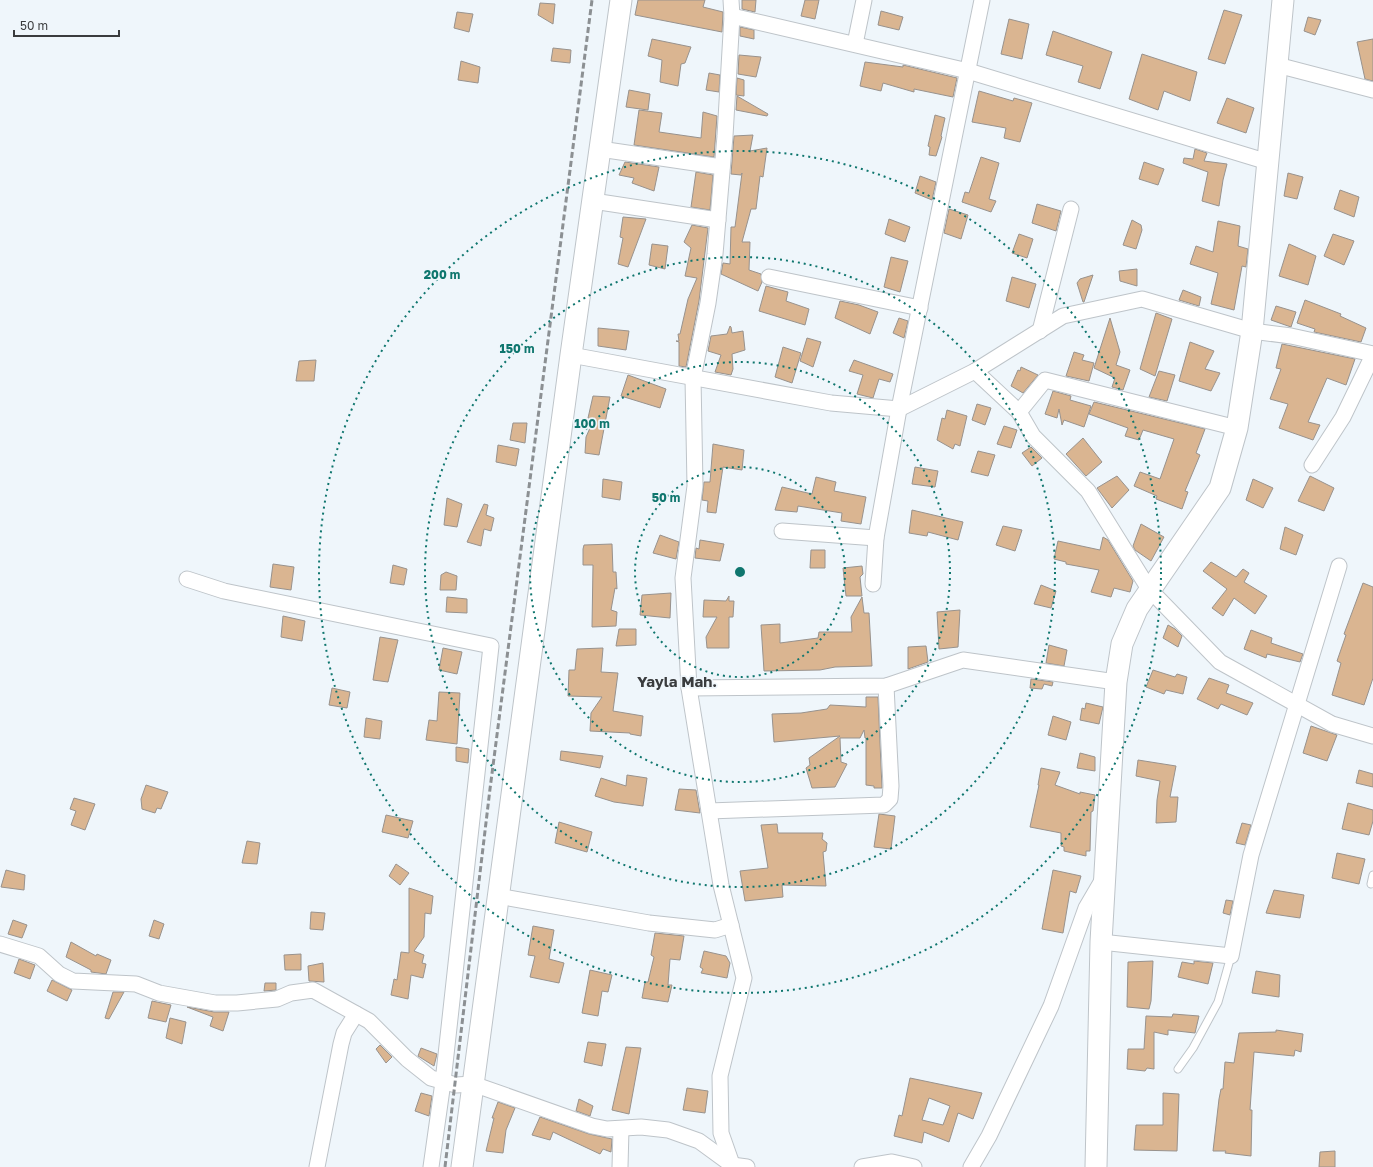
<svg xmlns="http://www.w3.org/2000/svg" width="1373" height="1167" font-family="'Golos Text',sans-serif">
  <rect width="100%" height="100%" fill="#eff6fb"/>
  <g fill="#dab591" stroke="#98928d" fill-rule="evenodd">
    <polygon points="638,0 705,0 703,7 723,12 722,32 635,15"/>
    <polygon points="742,0 756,0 755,12 742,9"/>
    <polygon points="805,0 819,0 815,19 801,16"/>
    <polygon points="540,3 555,4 553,24 538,15"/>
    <polygon points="1224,10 1242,15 1225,64 1208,59"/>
    <polygon points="881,11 903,17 899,30 878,25"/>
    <polygon points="457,12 473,14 469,32 454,28"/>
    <polygon points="1308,17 1321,20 1315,35 1304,31"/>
    <polygon points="1009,19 1029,24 1022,59 1001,54"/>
    <polygon points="740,27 754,30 754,39 740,36"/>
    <polygon points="1053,31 1112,52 1100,89 1078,82 1083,66 1046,55"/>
    <polygon points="652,39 691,47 685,63 681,64 678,86 660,82 662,60 648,56"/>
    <polygon points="1373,39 1373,81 1365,79 1357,42"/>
    <polygon points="553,48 571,50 570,63 551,61"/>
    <polygon points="1142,54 1197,72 1190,101 1164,91 1158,110 1129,99"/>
    <polygon points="739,55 761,57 756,77 738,74"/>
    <polygon points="461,61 480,67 478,83 458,80"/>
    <polygon points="865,62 903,67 903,65 957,78 953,97 914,89 914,92 883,83 881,91 860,86"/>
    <polygon points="709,73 720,75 719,92 706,90"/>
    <polygon points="737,78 744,80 744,96 736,95"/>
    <polygon points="629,90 650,94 648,110 626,107"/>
    <polygon points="979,91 1013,101 1014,98 1032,103 1020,142 1004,138 1006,128 972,122"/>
    <polygon points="737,96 768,114 767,116 736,110"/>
    <polygon points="1227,98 1254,108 1246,133 1217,123"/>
    <polygon points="639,110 662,113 659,132 701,138 703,112 717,116 714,157 634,145"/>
    <polygon points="935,115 945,118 941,136 942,137 936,156 929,155 930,147 928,146"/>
    <polygon points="753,135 750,151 767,148 763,177 760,176 756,209 751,209 742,242 750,242 749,270 761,274 762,282 758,291 721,274 723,263 730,264 731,227 735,227 742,173 741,175 731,174 734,136"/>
    <polygon points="1195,149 1207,153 1204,161 1227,164 1223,180 1219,206 1202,201 1208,172 1183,163 1184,158 1193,159"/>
    <polygon points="981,157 999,163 989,199 996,201 991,212 962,202 965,192 969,193"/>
    <polygon points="625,162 659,167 654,191 632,183 634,178 619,175"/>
    <polygon points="1144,162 1164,169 1158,185 1139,179"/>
    <polygon points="696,172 713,175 710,210 691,207"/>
    <polygon points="1288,173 1303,177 1297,199 1284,196"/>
    <polygon points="920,176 936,182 932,200 915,193"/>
    <polygon points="1340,190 1359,197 1354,217 1334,209"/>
    <polygon points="1037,204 1061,211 1056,231 1032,223"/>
    <polygon points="949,209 968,215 961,239 944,233"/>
    <polygon points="623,217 646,219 628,267 618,264 623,238 620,237"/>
    <polygon points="889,219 910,227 905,242 885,234"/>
    <polygon points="1132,220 1141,225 1142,230 1136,249 1123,245"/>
    <polygon points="1218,221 1240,226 1238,246 1248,249 1246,267 1242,266 1234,310 1211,304 1218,273 1190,264 1196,246 1213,252"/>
    <polygon points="692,225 708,228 699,301 686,367 679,366 679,342 676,341 679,341 678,334 680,334 688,299 697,278 685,276 691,248 684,242"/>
    <polygon points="1019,234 1033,239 1027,258 1012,253"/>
    <polygon points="1333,234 1354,241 1344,265 1324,256"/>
    <polygon points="652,244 668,246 665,269 649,265"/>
    <polygon points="1289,244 1316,256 1308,285 1279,276"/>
    <polygon points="891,257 908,261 900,292 884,287"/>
    <polygon points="1137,269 1137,286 1120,281 1119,271"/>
    <polygon points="1093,275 1084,302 1083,302 1077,283 1080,279"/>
    <polygon points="1012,277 1036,284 1029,308 1006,301"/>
    <polygon points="766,286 788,292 786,301 809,309 805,325 759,311"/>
    <polygon points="1183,290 1201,297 1199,306 1179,300"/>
    <polygon points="1305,300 1341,314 1340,316 1366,328 1361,342 1314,332 1315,329 1297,323"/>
    <polygon points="840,301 859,305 878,312 870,334 835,318"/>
    <polygon points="1276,306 1296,312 1291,327 1271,320"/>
    <polygon points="1156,313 1172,319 1155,376 1140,369"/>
    <polygon points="899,318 908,321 904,338 893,333"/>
    <polygon points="1110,318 1120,352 1116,365 1130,370 1123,390 1112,387 1115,378 1094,368"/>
    <polygon points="730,326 731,327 732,333 743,331 745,350 732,354 733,369 731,375 715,372 721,355 708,351 711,336 727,334"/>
    <polygon points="598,328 629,331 626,350 598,346"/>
    <polygon points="807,338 821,342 813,367 800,361"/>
    <polygon points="1190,342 1214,351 1205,369 1220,373 1211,391 1179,381"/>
    <polygon points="1282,344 1355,359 1346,385 1327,378 1308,422 1320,425 1313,440 1279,428 1288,404 1270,399 1281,369 1276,368"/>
    <polygon points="783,347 801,353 792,383 775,377"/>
    <polygon points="1074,352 1084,355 1082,360 1094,363 1089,381 1066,376"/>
    <polygon points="316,360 314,381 296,381 299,361"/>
    <polygon points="854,360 893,374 890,382 879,379 873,398 857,394 863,375 849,371"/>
    <polygon points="1021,367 1038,375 1023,393 1011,386 1018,370 1020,371"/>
    <polygon points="1159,371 1175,375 1167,401 1149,397"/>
    <polygon points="628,375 666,389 660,408 621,396"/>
    <polygon points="1053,391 1071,396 1070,400 1091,406 1084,427 1064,420 1062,425 1059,409 1057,418 1045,414"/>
    <polygon points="593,396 610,397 599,455 585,453 586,437 594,419 588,418"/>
    <polygon points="1094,402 1205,429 1196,453 1200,455 1185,491 1188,492 1182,509 1156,499 1157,496 1134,486 1140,472 1160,479 1174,439 1143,430 1139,440 1125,436 1128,428 1089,414"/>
    <polygon points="977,404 991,408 985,425 972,420"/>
    <polygon points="947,410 967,416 960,446 955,444 953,449 937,440 942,418 945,419"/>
    <polygon points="513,423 527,423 525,443 510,440"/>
    <polygon points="1004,426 1017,430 1011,448 997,444"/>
    <polygon points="1083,438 1102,462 1086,476 1066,454"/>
    <polygon points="713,444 744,450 742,470 723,467 716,513 707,512 708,501 702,500 704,482 710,482"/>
    <polygon points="498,445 519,449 516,466 496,462"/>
    <polygon points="1031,447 1042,458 1032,466 1022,453"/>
    <polygon points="978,451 995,455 988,476 971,472"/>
    <polygon points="915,467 938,471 935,487 912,484"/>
    <polygon points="1117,476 1129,490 1112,508 1097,488"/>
    <polygon points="1310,476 1334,488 1324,511 1298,501"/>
    <polygon points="816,477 836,482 834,491 866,497 861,524 841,521 842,513 798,506 797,512 775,510 782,487 812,494"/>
    <polygon points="603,479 622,482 620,500 602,497"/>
    <polygon points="1253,479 1273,488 1263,508 1246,500"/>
    <polygon points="447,498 462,504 457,527 444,525"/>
    <polygon points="484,504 488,505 486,515 494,518 491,531 484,529 481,546 467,542"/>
    <polygon points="912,510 963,522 958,540 928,532 927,536 909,533"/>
    <polygon points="1141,524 1164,537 1151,561 1135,550 1133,546"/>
    <polygon points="1003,526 1022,530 1015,551 996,545"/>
    <polygon points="1285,527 1303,535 1296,555 1280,549"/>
    <polygon points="660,535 679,542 676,559 653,553"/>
    <polygon points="1103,537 1108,540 1133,581 1130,592 1114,588 1111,597 1091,592 1099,570 1066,564 1066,562 1054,559 1058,541 1100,550"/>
    <polygon points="700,540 724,544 720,561 695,558 696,548 699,549"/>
    <polygon points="612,544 613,572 616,572 617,589 615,588 611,610 617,612 616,626 592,627 593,565 583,565 583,549 584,545"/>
    <polygon points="811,550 825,550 825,568 810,568"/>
    <polygon points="1211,562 1236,577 1243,569 1249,573 1244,582 1267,596 1255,614 1234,598 1223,616 1212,608 1227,589 1203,571"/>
    <polygon points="273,564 294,567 291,590 270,587"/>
    <polygon points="393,565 407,569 404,585 390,583"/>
    <polygon points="862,566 863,574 860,577 862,596 846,596 843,568"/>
    <polygon points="446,572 457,576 456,590 440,590 441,575"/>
    <polygon points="1363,583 1373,587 1373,678 1364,705 1332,695 1341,663 1337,661 1346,635 1344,634"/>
    <polygon points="1041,585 1056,591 1051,608 1034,604"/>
    <polygon points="671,593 670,618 640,615 642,595"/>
    <polygon points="729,596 729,601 734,601 733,617 729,617 729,648 707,648 706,637 717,617 703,617 704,600 726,601"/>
    <polygon points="447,597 467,599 467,613 446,612"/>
    <polygon points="862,597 864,613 869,613 872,666 835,667 820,670 764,671 761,625 780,624 780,643 818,638 819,632 852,632 851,617"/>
    <polygon points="960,610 958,647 939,649 937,612"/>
    <polygon points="283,616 305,621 302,641 281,637"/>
    <polygon points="1168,625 1175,629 1182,636 1178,647 1163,638"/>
    <polygon points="619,629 636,629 636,645 616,646"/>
    <polygon points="1251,630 1272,638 1271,643 1303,654 1300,662 1267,654 1266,658 1244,649"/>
    <polygon points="380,637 398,640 388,682 373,680"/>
    <polygon points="1049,645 1067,650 1064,666 1046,663"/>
    <polygon points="926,646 928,662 908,669 908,647"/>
    <polygon points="443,648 462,652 457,674 439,670"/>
    <polygon points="603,648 601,672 618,673 613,711 643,716 641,736 630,734 630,733 590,731 591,713 602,697 568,696 569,670 575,670 577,649"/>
    <polygon points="1153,670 1175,677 1177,674 1187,677 1183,694 1166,690 1164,694 1146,687"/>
    <polygon points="1209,678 1229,685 1226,693 1253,703 1247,715 1221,704 1218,709 1197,699"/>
    <polygon points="1031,679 1053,682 1052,686 1044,684 1042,689 1030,688"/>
    <polygon points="332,688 350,692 347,708 329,705"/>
    <polygon points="439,692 460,693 457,744 426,740 429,720 437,721"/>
    <polygon points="866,697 878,697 882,788 874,788 874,786 866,785 866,738 865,738 864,730 860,738 840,738 841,762 847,764 835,787 812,788 806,768 810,765 809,758 840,736 774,742 772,714 801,713 827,709 830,705 866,707"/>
    <polygon points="1086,703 1103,707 1099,724 1080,720 1082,708 1085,709"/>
    <polygon points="1053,716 1071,722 1066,740 1048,735"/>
    <polygon points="366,718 382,721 380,739 364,737"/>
    <polygon points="1311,726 1337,735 1327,761 1303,753"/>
    <polygon points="456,747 469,749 468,763 456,761"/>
    <polygon points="561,751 603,756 600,768 560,760"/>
    <polygon points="1080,753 1095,757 1095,771 1077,768"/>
    <polygon points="1138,760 1176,766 1170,797 1178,797 1176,822 1156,823 1157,800 1160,781 1136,776"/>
    <polygon points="1041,768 1060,772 1055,785 1080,794 1080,792 1095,795 1093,811 1091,812 1090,851 1086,851 1086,856 1064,851 1064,847 1061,846 1061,833 1030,827 1039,785 1038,785"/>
    <polygon points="1359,770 1373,774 1373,787 1356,783"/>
    <polygon points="627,775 647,778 643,806 614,802 595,796 601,778 626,786"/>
    <polygon points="146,785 168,792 161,809 157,808 155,813 142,809 141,799"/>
    <polygon points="679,789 696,790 700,813 675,810"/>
    <polygon points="74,798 95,804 85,830 71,825 76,811 70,809"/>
    <polygon points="1348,803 1373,810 1373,821 1369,835 1342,829"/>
    <polygon points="879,814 895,816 891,849 874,847"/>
    <polygon points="386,815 413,821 408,838 382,832"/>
    <polygon points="559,822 592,832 587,852 555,843"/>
    <polygon points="1242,823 1251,825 1245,845 1236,843"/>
    <polygon points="777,824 778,833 823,833 822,839 827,843 826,851 823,852 826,886 782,885 783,897 745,901 740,871 768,868 761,825"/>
    <polygon points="247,841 260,843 257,864 242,863"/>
    <polygon points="1337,853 1365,859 1359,884 1332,878"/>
    <polygon points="396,864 409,873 400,885 389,876"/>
    <polygon points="6,870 25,875 24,890 1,887"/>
    <polygon points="1053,870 1081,876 1076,893 1070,891 1063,933 1042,929"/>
    <polygon points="409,888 433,896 431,914 425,913 424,937 414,951 424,955 422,963 426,964 423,978 411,975 408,999 391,995 394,979 397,980 401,952 409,953"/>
    <polygon points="1274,890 1304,895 1300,918 1266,913"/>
    <polygon points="1226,900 1233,901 1230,915 1223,913"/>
    <polygon points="311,912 325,913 323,930 310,929"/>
    <polygon points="13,920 27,925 22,938 8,934"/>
    <polygon points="154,920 164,924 159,939 149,936"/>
    <polygon points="533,926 554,930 549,959 564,963 559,983 530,977 535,956 528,955"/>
    <polygon points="655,933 684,936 680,960 670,959 668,985 672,985 668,1002 642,998 645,982 648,982 654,957 651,955"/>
    <polygon points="71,942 96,956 97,954 111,960 106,974 91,972 91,970 66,957"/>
    <polygon points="704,951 726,956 730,963 727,978 701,973 703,969 700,967"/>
    <polygon points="301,954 301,970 285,970 284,955"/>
    <polygon points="19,959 35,965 30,979 14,973"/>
    <polygon points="1153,961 1151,1001 1149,1009 1127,1007 1128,962"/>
    <polygon points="1194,961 1213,963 1208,984 1178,977 1182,962 1194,964"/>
    <polygon points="323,963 324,982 309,981 308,966"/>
    <polygon points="590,970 612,975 608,992 602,991 598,1016 582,1013"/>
    <polygon points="1256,971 1280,975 1279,997 1252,993"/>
    <polygon points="52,980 72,990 67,1001 47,991"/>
    <polygon points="265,983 276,983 276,990 264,991"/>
    <polygon points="113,992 124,992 109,1019 105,1018"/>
    <polygon points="152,1001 171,1005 166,1022 148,1018"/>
    <polygon points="187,1007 214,1012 229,1012 223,1031 210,1026 213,1017"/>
    <polygon points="1173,1014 1199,1016 1195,1033 1168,1030 1168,1035 1154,1032 1154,1069 1147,1068 1145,1071 1127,1069 1128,1049 1144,1049 1146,1016 1172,1017"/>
    <polygon points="170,1018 186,1022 182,1044 166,1038"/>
    <polygon points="1276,1030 1303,1034 1301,1052 1295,1050 1294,1056 1254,1052 1250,1110 1252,1110 1251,1156 1225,1153 1226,1151 1213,1151 1219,1099 1221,1089 1223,1089 1225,1062 1234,1063 1239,1033 1276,1032"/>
    <polygon points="588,1042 606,1044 602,1066 584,1062"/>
    <polygon points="380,1045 392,1057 386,1063 376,1049"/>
    <polygon points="626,1047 641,1048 629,1114 612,1110"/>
    <polygon points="421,1048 437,1054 434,1066 418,1056"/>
    <path d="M910,1078L982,1093L973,1119L958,1113L949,1142L924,1132L922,1143L894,1136L899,1115L902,1116ZM929,1098L950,1106L943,1125L922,1120Z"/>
    <polygon points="687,1088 708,1091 705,1113 683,1110"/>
    <polygon points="421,1093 432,1096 429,1116 415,1111"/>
    <polygon points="1163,1093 1179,1094 1177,1151 1134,1150 1136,1125 1163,1125"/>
    <polygon points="579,1099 593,1106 590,1116 576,1111"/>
    <polygon points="498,1102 515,1108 506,1130 503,1153 486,1151 494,1118 492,1118"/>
    <polygon points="540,1117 589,1134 612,1139 611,1152 603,1149 600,1154 553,1132 550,1140 532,1135"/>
    <polygon points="1335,1151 1335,1167 1319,1167 1320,1152"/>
  </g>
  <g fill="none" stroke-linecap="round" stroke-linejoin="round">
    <g stroke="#bec4c9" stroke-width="9">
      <g id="lane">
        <polyline points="1371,884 1373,875"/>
        <polyline points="1178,1069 1193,1048 1218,1002 1231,956"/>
      </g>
    </g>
    <g stroke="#bec4c9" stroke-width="17">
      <g id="street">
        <polyline points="731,0 732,16 725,136 715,254 708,303 693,378 695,486 683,578 689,688 721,885 744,978 720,1076 721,1133 733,1167"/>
        <polyline points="732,16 968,71 1268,162"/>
        <polyline points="855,44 864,0"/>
        <polyline points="1277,65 1373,90"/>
        <polyline points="600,149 722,167"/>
        <polyline points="593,201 718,220"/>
        <polyline points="769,277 920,308"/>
        <polyline points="1040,331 1071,209"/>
        <polyline points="571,355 831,403 899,409 975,371 1063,316 1142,299 1252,331 1291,336 1373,354"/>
        <polyline points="975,371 1019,412 1033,436 1088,491 1149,589 1220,662 1332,724 1373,736"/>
        <polyline points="1019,412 1045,380 1237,428"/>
        <polyline points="1312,465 1343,417 1373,355"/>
        <polyline points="782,531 876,538"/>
        <polyline points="187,579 224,591 491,646 443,1082 431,1167"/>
        <polyline points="873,584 876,538 899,409 982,0"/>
        <polyline points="689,688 886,686 963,660 1116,682"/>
        <polyline points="709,811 884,805 890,799 891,786 886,686"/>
        <polyline points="498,896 649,923 715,930 731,925"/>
        <polyline points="1101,942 1231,956 1251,855 1339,566"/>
        <polyline points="0,944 39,956 59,974 73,981 136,984 159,993 215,1003 237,1003 277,999 291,993 313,990 369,1021 407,1059 431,1078 456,1085 473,1084 592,1126 607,1129 641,1127 668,1130 699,1141 732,1165 747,1167"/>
        <polyline points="317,1167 341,1044 344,1033 356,1014"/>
        <polyline points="620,1167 621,1129"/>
        <polyline points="862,1167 892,1162 914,1167"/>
        <polyline points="971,1167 989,1136 1051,1006 1086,908 1103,879"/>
      </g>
    </g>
    <g stroke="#bec4c9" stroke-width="23">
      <g id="secondary">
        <polyline points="462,1167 571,355 621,0"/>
        <polyline points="1096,1167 1101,942 1116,682 1122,644 1137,609 1220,488 1237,428 1252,331 1283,0"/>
      </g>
    </g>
    <use href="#lane" stroke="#fff" stroke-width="7"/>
    <use href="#street" stroke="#fff" stroke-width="15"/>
    <use href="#secondary" stroke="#fff" stroke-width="21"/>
    <polyline stroke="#8c9093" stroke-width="3" stroke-dasharray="6 3" stroke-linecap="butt" points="445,1167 490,789 592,0"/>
  </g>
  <g fill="none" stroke="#0f766e" stroke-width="2" stroke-dasharray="2 4">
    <circle cx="740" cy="572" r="105"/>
    <circle cx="740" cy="572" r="210"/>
    <circle cx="740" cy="572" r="315"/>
    <circle cx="740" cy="572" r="421"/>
  </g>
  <g text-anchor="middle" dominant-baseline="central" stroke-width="3.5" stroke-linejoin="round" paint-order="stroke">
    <g font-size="15" font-weight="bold" fill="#3a3c3e" stroke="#eff6fb">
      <text x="677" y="681">Yayla Mah.</text>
    </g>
  </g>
  <circle cx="740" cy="572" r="6" fill="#0f766e" stroke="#eff6fb" stroke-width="2"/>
  <g font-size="12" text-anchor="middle" font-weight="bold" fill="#0f766e" stroke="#eff6fb" stroke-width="3.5" stroke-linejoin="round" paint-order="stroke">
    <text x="442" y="279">200 m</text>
    <text x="517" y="353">150 m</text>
    <text x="592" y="428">100 m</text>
    <text x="666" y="502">50 m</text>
  </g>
  <path d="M14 30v6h105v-6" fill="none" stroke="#3a3c3e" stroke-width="2"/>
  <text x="20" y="30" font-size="12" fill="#3a3c3e" stroke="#eff6fb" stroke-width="3" paint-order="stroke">50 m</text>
</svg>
